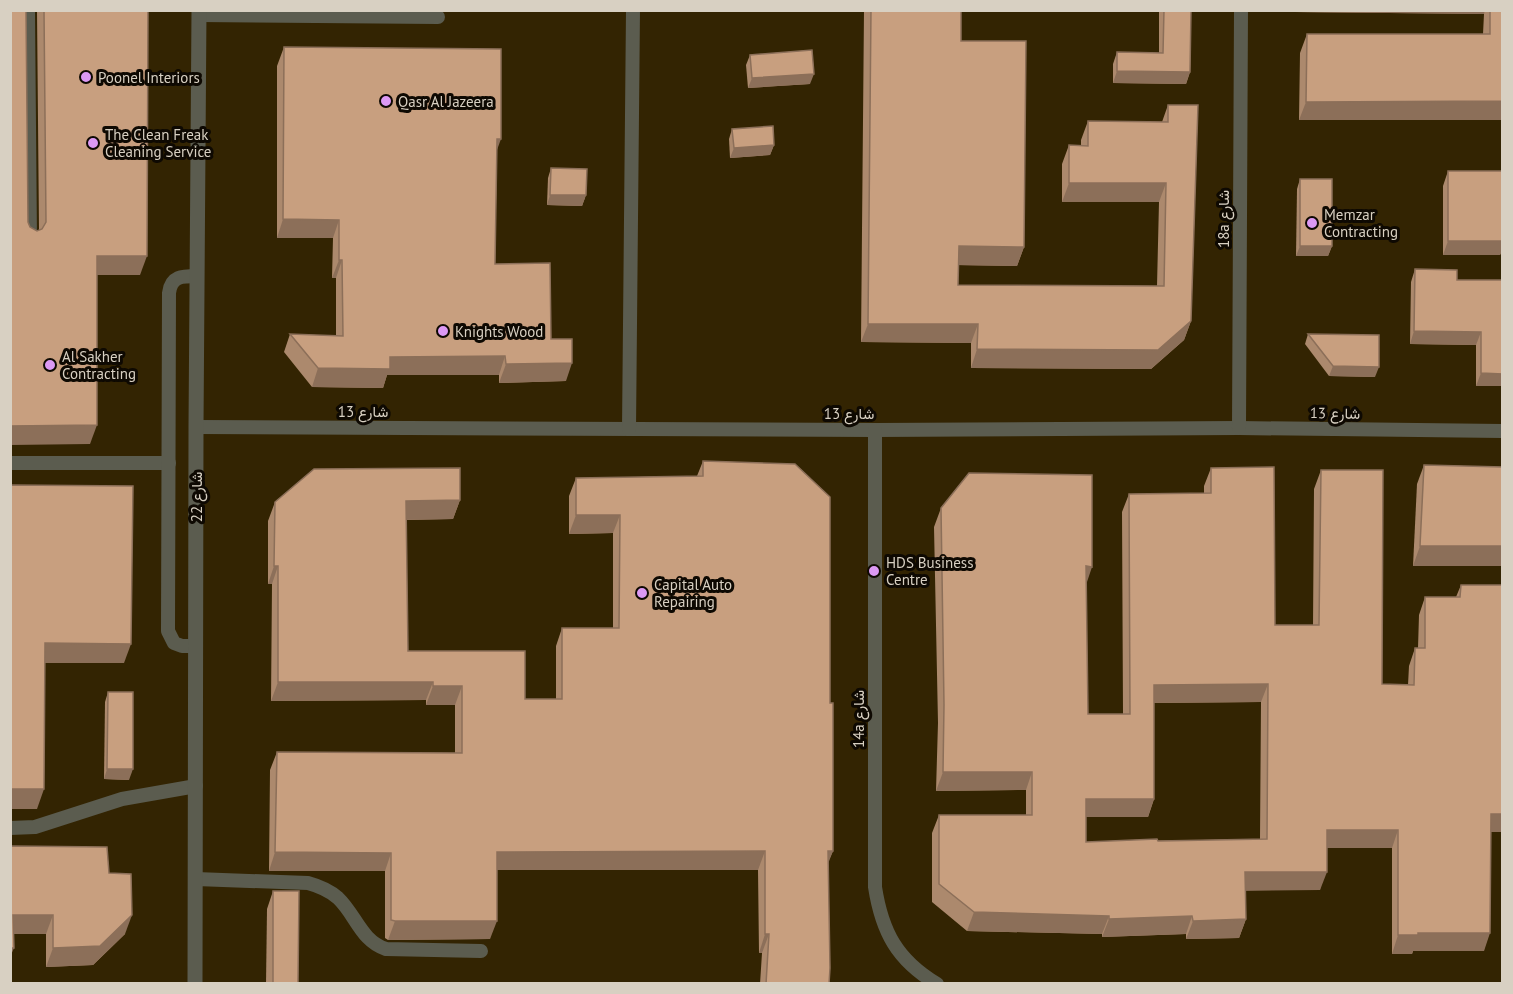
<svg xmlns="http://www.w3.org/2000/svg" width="1513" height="994" font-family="'PT Sans',Vazirmatn,sans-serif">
  <rect width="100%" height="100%" fill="#2a1f05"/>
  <polygon fill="#332402" points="10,11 1502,11 1502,983 11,983"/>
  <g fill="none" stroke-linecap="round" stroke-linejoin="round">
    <g stroke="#5b5c4f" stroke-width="14">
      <polyline points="28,10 30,241"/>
      <polyline points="199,15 438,17"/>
      <polyline points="196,427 875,430 1239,428 1502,431"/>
      <polyline points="1239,428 1241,10"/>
      <polyline points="629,429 633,10"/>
      <path d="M875,430V887C882,932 897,960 937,984"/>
      <polyline points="10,463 169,463"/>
      <path d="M196,646H182L174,643L168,631L169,293C171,276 182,276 197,276"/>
      <polyline points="10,828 35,827 122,799 196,786"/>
      <path d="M196,879L308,883C319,886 329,890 338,898C356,915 361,941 386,949L481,951"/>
    </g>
    <polyline stroke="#5b5c4f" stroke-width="15" points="195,984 196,427 199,10"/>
  </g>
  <g fill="#ac896d" fill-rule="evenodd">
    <polygon points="37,10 148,10 140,275 97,275 90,444 28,222 30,227 37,231 39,230"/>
    <polygon points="864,10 961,10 961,41 1024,247 1017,266 958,265 958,285 1157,286 1159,202 1062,202 1062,164 1069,145 1081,145 1081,140 1088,121 1162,122 1168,105 1191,321 1184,340 1151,369 971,368 971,343 861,342"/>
    <polygon points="1159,10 1191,10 1190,72 1186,84 1113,83 1113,64 1117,52 1159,53"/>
    <polygon points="1295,10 1503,10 1503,120 1299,120 1300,53 1307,34 1483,34 1484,14 1295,12"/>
    <polygon points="284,47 497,150 495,264 551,339 566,381 499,383 499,375 387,375 383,388 312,387 284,352 290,334 336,336 336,278 332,278 333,238 277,238 277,66"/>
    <polygon points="750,55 810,84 748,88 746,65"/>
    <polygon points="732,129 774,145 770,155 730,158 729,139"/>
    <polygon points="551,168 586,195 582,206 547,205 548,178"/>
    <polygon points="1448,171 1503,171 1503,248 1500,255 1443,255 1443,186"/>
    <polygon points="1300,179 1332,246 1328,256 1296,256 1297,189"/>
    <polygon points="1415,269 1457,280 1503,280 1503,386 1476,386 1476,345 1410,344 1411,282"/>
    <polygon points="1308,334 1375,377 1329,376 1305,344"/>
    <polygon points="703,461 830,703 833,851 828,862 829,984 760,984 762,953 759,953 758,870 497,870 490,939 388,940 385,938 385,871 269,871 270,770 277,752 455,753 455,705 426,705 426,700 271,701 272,584 268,584 268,521 275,502 460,500 453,519 406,520 408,651 525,699 556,699 556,646 562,628 613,628 613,533 569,534 569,496 576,478 697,476"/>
    <polygon points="1424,465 1503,467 1503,566 1413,566 1417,484"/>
    <path d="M1211,468L1275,625H1313L1314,489L1321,470L1382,684L1408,685L1409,666L1415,648H1418L1419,615L1425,597H1456L1461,585H1503V832H1491L1484,951H1413L1412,954H1392V848H1327L1320,890H1245L1246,919L1239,938L1186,939V934L1102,937V934L967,931L932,902V833L939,815H1026V790L936,791L938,723L934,527L941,508L1086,582L1088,714H1123L1122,512L1129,494L1204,493V486ZM1261,702L1260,839L1086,842V817H1148L1154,799V703Z"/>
    <polygon points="108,692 129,780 104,779 105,702"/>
    <polygon points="10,846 109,873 125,934 93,965 46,967 46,934 14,934"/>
    <polygon points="273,891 298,984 266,984 267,909"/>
  </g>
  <g fill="#8c6f59">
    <polygon points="1295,10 1485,10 1484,14 1295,12"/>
    <polygon points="1117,71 1190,72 1186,84 1113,83"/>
    <polygon points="814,74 810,84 748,88 752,78"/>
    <polygon points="1503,101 1503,120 1299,120 1306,102"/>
    <polygon points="497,139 501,139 494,158"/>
    <polygon points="774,145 770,155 730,158 734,148"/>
    <polygon points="1069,183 1166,183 1159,202 1062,202"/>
    <polygon points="550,195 586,195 582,206 547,205"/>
    <polygon points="283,219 339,220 333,238 277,238"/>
    <polygon points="1448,241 1503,241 1503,248 1500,255 1443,255"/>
    <polygon points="959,246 1024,247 1017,266 952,265"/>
    <polygon points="1300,246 1332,246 1328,256 1296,256"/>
    <polygon points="97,256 147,256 140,275 90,275"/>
    <polygon points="339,260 342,260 336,278 332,278"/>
    <polygon points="1191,321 1184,340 1151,369 971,368 977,349"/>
    <polygon points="868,324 978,324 971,343 861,342"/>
    <polygon points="1414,331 1481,332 1476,345 1410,344"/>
    <polygon points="505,356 499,375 387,375 383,388 312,387 318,368 390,357"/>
    <polygon points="572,363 566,381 499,383 506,364"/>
    <polygon points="1333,366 1379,367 1375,377 1329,376"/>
    <polygon points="1481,373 1503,374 1503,386 1476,386"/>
    <polygon points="97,425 90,444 10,445 10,426"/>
    <polygon points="460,500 453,519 399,520 406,501"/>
    <polygon points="576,515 620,515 613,533 569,534"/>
    <polygon points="1420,546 1503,546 1503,566 1413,566"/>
    <polygon points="274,566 278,566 272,584 268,584"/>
    <polygon points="1086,566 1092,567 1086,585"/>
    <polygon points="45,643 131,644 124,663 38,663"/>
    <polygon points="278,682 433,682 426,700 271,701"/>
    <polygon points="1268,684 1261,702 1148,703 1154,685"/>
    <polygon points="433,686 462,686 455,705 426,705"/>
    <polygon points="107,769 133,769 129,780 104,779"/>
    <polygon points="943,772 1032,772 1026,790 936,791"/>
    <polygon points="10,789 44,789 37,809 10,809"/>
    <polygon points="1086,799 1154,799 1148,817 1079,817"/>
    <polygon points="1491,814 1503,814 1503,832 1484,832"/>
    <polygon points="1327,830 1398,830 1392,848 1321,848"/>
    <polygon points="765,851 758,870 490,870 497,852"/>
    <polygon points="828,851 833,851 826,869"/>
    <polygon points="275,852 391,853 385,871 269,871"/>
    <polygon points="1245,872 1327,872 1320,890 1238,891"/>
    <polygon points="974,912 1109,916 1102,934 967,931"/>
    <polygon points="13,915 53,915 46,934 10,934"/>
    <polygon points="132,915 125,934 93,965 46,967 53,948"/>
    <polygon points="1192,916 1186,934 1102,937 1109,919"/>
    <polygon points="1246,919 1239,938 1186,939 1193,921"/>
    <polygon points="395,921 497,921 490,939 388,940"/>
    <polygon points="1418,933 1490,933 1484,951 1413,951 1412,954 1392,954 1398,935"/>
    <polygon points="765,934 769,934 762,953 759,953"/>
    <polygon points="10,948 14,948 10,957"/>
  </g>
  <g fill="#c89f7f" stroke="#8c6f59" stroke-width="1.5" fill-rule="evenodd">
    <polygon points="10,10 26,10 28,222 30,227 37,231 42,229 46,222 44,10 148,10 147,256 97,256 97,425 10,426"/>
    <polygon points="871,10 961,10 961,41 1026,41 1024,247 959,246 958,285 1164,286 1166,183 1069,183 1069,145 1088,146 1088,121 1168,122 1168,105 1198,105 1191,321 1158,350 977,349 978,324 868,324"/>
    <polygon points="1164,10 1191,10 1190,72 1117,71 1117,52 1163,53"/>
    <polygon points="1490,10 1503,10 1503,101 1306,102 1307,34 1490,34"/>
    <polygon points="284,47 501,49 501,139 497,139 495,264 550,263 551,339 572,339 572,363 506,364 505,356 390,357 390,369 318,368 290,334 343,336 342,260 339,260 339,220 283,219"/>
    <polygon points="812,50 814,74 752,78 750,55"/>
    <polygon points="773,126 774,145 734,148 732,129"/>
    <polygon points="551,168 587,169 586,195 550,195"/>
    <rect x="1448" y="171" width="55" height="70"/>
    <rect x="1300" y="179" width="32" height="67"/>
    <polygon points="1415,269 1457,270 1457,280 1503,280 1503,374 1481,373 1481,332 1414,331"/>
    <polygon points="1308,334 1379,335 1379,367 1333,366"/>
    <polygon points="703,461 795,464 830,497 830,703 833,703 833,851 828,851 830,968 829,984 766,984 769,934 765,934 765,851 497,852 497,921 395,921 391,920 391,853 275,852 277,752 462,753 462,686 433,686 433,682 278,682 278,566 274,566 275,502 314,469 460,468 460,500 406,501 408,651 525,651 525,699 562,699 562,628 619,628 620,515 576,515 576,478 703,476"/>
    <polygon points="1424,465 1503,467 1503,546 1420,546"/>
    <path d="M1274,467L1275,625H1319L1321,470H1383L1382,684L1414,685L1415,648H1425V597H1460L1461,585H1503V814H1491L1490,933H1418V935H1398V830H1327V872H1245L1246,919L1193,921L1192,916L1109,919V916L974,912L939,884V815H1032V772H943L944,705L941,508L969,473L1092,475V567L1086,566L1088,714H1130L1129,494L1211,493V468ZM1268,684L1267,839L1158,841L1157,839L1086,842V799H1154V685Z"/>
    <polygon points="10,485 133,486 131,644 45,643 44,789 10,789"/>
    <polygon points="108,692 133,692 133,769 107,769"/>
    <polygon points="10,846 107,847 109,873 131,874 132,915 100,946 53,948 53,915 13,915 14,948 10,948"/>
    <polygon points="273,891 299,891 298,984 273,984"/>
  </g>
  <g fill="#dc99f4" stroke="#0e0902" stroke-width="2">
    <circle cx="86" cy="77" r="6"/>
    <circle cx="386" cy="101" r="6"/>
    <circle cx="93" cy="143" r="6"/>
    <circle cx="1312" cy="223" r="6"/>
    <circle cx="443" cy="331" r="6"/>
    <circle cx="50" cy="365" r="6"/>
    <circle cx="874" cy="571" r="6"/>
    <circle cx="642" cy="593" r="6"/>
  </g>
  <g text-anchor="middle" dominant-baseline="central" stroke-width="6" stroke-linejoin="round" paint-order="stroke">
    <g font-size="15" fill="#d8d0c2" stroke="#0e0902" text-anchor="start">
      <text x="98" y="77">Poonel Interiors</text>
      <text x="398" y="101">Qasr Al Jazeera</text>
      <text x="105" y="134">The Clean Freak<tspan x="105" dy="17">Cleaning Service</tspan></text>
      <text x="1324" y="214">Memzar<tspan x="1324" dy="17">Contracting</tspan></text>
      <text x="455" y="331">Knights Wood</text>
      <text x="62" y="356">Al Sakher<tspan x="62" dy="17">Contracting</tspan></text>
      <text x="886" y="562">HDS Business<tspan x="886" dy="17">Centre</tspan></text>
      <text x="654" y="584">Capital Auto<tspan x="654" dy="17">Repairing</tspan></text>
    </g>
    <g font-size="15" fill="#d8d0c2" stroke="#0e0902">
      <text transform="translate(1223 219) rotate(-90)">18a شارع</text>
      <text x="363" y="411">شارع 13</text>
      <text x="849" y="413">شارع 13</text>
      <text transform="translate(1335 413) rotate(1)">شارع 13</text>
      <text transform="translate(196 497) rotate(-90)">شارع 22</text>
      <text transform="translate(858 719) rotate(-90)">14a شارع</text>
    </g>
  </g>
  <rect width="1513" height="994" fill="none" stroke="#d8d0c2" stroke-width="24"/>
</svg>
